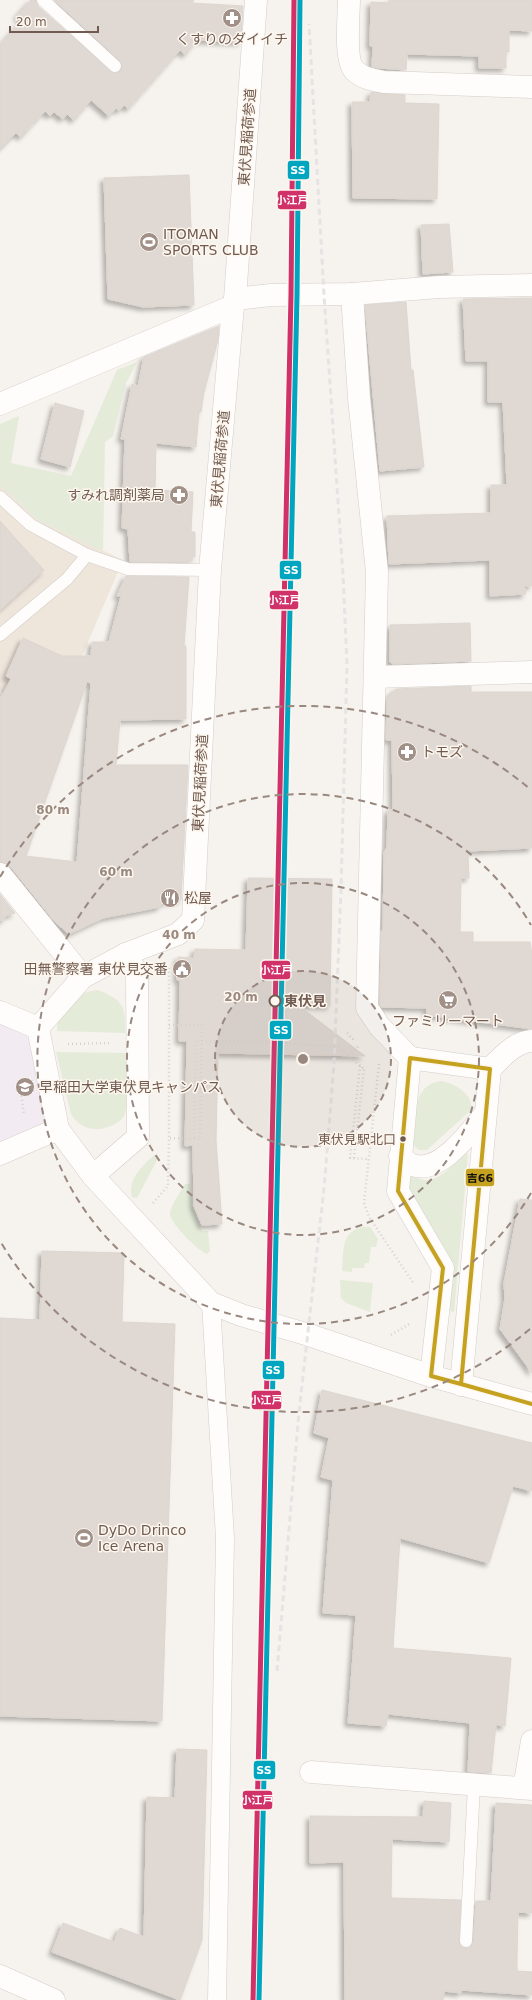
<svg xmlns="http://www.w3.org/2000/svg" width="532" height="2000" font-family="'DejaVu Sans','Noto Sans JP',sans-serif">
  <defs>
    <filter id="shadow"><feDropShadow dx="-3.5" dy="3.5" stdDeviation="2" flood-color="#0004"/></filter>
  </defs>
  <rect width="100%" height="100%" fill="#f6f2ed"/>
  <polygon fill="#eee5db" points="0,485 38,520 123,560 55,719 0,691"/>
  <polygon fill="#f3ebf2" points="0,1012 38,1028 58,1129 0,1154"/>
  <g fill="#e4ebd9">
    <polygon points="137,362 126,383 113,436 105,442 103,551 38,520 0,485 0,424 19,416 11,463 71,476 117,370"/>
    <path d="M98,990C124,1001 125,1005 125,1033L57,1031C57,1007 76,992 98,990Z"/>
    <path d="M56,1052L126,1053C126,1069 130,1102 124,1116C120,1123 108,1128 100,1129C87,1130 78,1125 71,1114Z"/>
    <path d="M441,1081C455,1083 474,1095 471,1110L427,1150H419L412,1143C415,1120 412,1084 441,1081Z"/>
    <path d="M463,1153L468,1154L454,1312L450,1311L454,1264L408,1186L409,1177C415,1176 421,1181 428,1180C442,1179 455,1163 463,1153Z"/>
    <path d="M154,1155L157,1160L137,1198L132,1197C128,1178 141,1168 154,1155Z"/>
    <path d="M185,1184H190L192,1205L202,1231H208L210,1251L207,1254C199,1252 170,1223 170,1214C170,1207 181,1191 185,1184Z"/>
    <path d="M363,1227H370L378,1239L376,1247H371L369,1263H365L364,1268H352V1272L342,1271C344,1252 340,1232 363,1227Z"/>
    <polygon points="340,1280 373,1283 370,1312 346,1303 341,1298"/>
  </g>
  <g fill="#dfd8d3" stroke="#ded6d0" fill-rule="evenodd" filter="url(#shadow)">
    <polygon points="31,0 36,0 38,6 114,73 120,71 122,68 120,61 54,0 194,0 192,3 243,6 241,42 197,40 185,55 180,50 128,109 124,105 119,111 116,108 109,116 91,100 74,120 67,114 63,119 54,112 50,116 45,111 21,137 16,133 0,149 0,45 22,21 17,16"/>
    <polygon points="389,0 532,0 532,31 509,30 509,52 506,51 506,68 479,68 479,56 407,54 406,70 379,68 372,67 373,46 370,46 371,2 389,3"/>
    <polygon points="371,92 405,95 405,103 439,104 437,199 353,198 352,102 370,102"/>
    <polygon points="189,175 194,305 143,307 108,299 104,178"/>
    <polygon points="449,224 453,272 423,274 421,225"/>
    <polygon points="532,298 532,586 524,586 526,594 490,596 490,560 389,564 387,516 491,513 491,485 507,485 503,402 488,402 488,361 466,361 463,299"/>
    <polygon points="406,302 411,370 413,370 424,467 380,471 365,305"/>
    <polygon points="219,326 218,340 204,392 201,412 199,412 196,447 156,443 155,490 193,492 191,532 195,532 195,557 191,557 191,562 130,562 128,529 122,528 125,439 121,439 132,384 138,386 144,357"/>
    <polygon points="55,403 84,411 70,467 41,459"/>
    <polygon points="0,521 44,570 0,610"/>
    <path d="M126,576L189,577L184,646H186V719L120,720L116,765H188L181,900L163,902L160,907L103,918L69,934L54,921L10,866L0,862V699L11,679L6,676L23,638L62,656H91L92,642H109L121,596H117ZM87,682L91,683L77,862L26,856Z"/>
    <polygon points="470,623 471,661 393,664 390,662 390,625"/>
    <polygon points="471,686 471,692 532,692 532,848 468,851 469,878 461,878 460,932 473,932 473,942 530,942 532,954 532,1029 427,1015 427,1008 381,1007 380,1005 381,931 383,931 384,853 387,847 388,810 393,810 392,740 386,740 387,698 396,689"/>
    <polygon points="248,878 332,879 330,1006 298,1005 365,1056 218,1053 216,1140 222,1224 202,1225 194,1206 193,1145 185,1146 187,1041 179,1041 180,980 177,980 178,957 194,958 195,949 246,950"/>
    <polygon points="0,894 15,913 5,916 4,920 0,920"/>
    <polygon points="520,1199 532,1200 532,1373 500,1329 505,1298 504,1283"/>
    <polygon points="42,1251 124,1253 122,1322 175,1324 162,1721 0,1716 0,1318 40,1320"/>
    <polygon points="322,1390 532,1443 532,1491 513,1486 489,1563 400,1538 393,1648 511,1658 505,1726 496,1725 491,1773 468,1772 470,1723 388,1714 386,1726 348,1723 356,1615 323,1613 333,1480 321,1477 329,1438 314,1433"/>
    <polygon points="177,1749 207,1750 202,1940 180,2000 52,1952 63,1923 114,1942 120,1928 144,1937 147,1797 175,1798"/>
    <polygon points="424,1801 451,1803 449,1842 392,1839 391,1898 461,1900 459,1941 462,1947 466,1948 472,1945 473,1942 476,1901 491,1901 496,1803 532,1805 532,1913 518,1912 517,1959 517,1971 532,1972 532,1995 461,1990 461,1993 444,1991 443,2000 345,2000 344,1862 310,1863 310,1816 423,1817"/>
  </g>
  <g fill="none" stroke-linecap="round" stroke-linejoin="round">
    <g stroke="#d3cec8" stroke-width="13">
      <g id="service">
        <polyline points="43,0 115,66"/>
        <polyline points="0,497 31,525 87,555 128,569 210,570"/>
        <polyline points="0,635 67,579 87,555"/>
        <polyline points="466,1941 474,1785"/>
      </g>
    </g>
    <g stroke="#d3cec8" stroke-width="19">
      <polyline id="pedestrian" points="211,1303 225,1538 217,2000"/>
    </g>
    <g stroke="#d3cec8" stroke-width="23">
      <g id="minor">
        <path d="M349,0C349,15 344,61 355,71C364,79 374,80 384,82L532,87"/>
        <polyline points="352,294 359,398 377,572 367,1008 380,1027 410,1058"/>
        <polyline points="235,299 271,295 352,294 439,287 532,285"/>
        <polyline points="0,404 233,306"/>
        <polyline points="375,677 532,672"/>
        <polyline points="0,874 83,977"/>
        <polyline points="38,1028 83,977 126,954 178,934 193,920 210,570 233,306 235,299 256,0"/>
        <path d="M490,1069C502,1057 514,1042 532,1041"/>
        <polyline points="0,1154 58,1129"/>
        <path d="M400,1156C404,1159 408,1164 413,1165C439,1175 470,1132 485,1114"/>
        <polyline points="93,1176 138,1137 137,973 126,954"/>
        <polyline points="311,1772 532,1789"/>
        <polyline points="524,1788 532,1741"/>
        <polyline points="0,1976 54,2000"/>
      </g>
    </g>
    <g stroke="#d3cec8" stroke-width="23">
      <g id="tertiary">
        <polyline points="0,1012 38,1028 58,1129 93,1176 211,1303 241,1315 309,1335 431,1376 532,1404"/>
        <polyline points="431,1376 443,1268 398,1191 410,1058 490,1069 461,1385"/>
      </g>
    </g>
    <g stroke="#d7d1cd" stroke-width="2.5" stroke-dasharray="1 3" stroke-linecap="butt">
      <polyline points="169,1025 202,1025 200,1139 169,1138"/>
      <polyline points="347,1033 355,1041"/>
      <polyline points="268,1034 269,1042"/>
      <polyline points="68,1044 111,1043"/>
      <polyline points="350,1057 359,1045"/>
      <polyline points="379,1064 364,1203 369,1217 414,1284"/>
      <polyline points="360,1066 350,1158 369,1159"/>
      <polyline points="20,1084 24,1115"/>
      <polyline points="194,1138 196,1040 202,1041"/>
      <polyline points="354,1158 364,1069"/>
      <polyline points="153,1203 168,1186 169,1138 169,965"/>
      <polyline points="391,1335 409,1324"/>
    </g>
    <use href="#service" stroke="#fefdfc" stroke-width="12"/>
    <use href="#pedestrian" stroke="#fefdfc" stroke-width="18"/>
    <use href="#minor" stroke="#fefdfc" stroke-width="22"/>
    <use href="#tertiary" stroke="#fefdfc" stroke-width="22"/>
    <polyline stroke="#e5e3e4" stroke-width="3" stroke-dasharray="6 4" stroke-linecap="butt" points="277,1671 299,1412 324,1189 334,1064 341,889 347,665 343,575 324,295 309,24"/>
    <polyline stroke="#d7d1cd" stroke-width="2.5" stroke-dasharray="1 3" stroke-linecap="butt" points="202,1041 269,1042 338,1047 364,1069"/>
    <g stroke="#fdf7ef" stroke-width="7">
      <g id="bus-1">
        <polygon points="410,1058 490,1069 461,1384 431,1376 443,1268 398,1191"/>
        <polyline points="461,1384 532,1404"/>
      </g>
    </g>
    <use href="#bus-1" stroke="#c5a120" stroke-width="4"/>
    <g stroke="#fdf7ef" stroke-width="8">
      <polyline id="rail-1" points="253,2000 291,295 294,0"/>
    </g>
    <g stroke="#fdf7ef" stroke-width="8">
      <polyline id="rail-2" points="259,2000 297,295 300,0"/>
    </g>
    <use href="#rail-1" stroke="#d13169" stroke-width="5"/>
    <use href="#rail-2" stroke="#00a6bf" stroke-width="5"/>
  </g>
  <circle cx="303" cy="1059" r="88" fill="#99887f" fill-opacity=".12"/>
  <g fill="none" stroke="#99887f" stroke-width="2" stroke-dasharray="7 5">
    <circle cx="303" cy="1059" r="88"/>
    <circle cx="303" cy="1059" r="176"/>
    <path d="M531 1193A265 265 0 1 1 531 925"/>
    <path d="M530 1329A353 353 0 0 1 0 1241M0 877A353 353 0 0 1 530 789"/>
  </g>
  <defs>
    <g id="pharmacy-disc" transform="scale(1)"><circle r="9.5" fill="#a09087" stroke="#fdf7ef"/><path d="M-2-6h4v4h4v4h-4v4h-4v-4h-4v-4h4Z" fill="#fff"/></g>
    <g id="stadium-disc" transform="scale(1)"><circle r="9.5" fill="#a09087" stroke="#fdf7ef"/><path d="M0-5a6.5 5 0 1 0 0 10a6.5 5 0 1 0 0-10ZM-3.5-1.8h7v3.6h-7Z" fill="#fff"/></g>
    <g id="restaurant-disc" transform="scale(1)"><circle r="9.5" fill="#a09087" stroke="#fdf7ef"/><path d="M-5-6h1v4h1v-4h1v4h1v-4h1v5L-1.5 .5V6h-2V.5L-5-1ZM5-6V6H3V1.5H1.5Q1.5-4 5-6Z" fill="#fff"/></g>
    <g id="civic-disc" transform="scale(1)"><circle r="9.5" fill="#a09087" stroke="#fdf7ef"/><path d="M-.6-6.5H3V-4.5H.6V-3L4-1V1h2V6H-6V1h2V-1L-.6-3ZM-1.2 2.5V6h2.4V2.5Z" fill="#fff"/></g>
    <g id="supermarket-disc" transform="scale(1)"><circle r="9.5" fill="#a09087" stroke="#fdf7ef"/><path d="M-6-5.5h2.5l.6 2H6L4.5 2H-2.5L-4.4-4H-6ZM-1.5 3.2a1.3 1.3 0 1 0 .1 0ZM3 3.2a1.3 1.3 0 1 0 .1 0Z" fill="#fff"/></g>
    <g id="university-disc" transform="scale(1)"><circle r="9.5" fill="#a09087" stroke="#fdf7ef"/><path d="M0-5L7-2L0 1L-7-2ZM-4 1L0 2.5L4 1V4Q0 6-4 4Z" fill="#fff"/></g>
  </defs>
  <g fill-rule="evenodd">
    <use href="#pharmacy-disc" x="232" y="18"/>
    <use href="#stadium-disc" x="149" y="242"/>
    <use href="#pharmacy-disc" x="179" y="495"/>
    <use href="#pharmacy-disc" x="407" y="752"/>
    <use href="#restaurant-disc" x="170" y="898"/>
    <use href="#civic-disc" x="182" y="969"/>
    <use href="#supermarket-disc" x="448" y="1000"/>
    <use href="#university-disc" x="25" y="1087"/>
    <use href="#stadium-disc" x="84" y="1538"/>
  </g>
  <circle fill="#fdf7ef" stroke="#715b50" stroke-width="2" cx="275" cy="1001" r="5.5"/>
  <circle fill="#715b50" stroke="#fdf7ef" stroke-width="1.5" cx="403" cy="1139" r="3.5"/>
  <g text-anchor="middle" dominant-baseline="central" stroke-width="3" stroke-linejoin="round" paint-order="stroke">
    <g font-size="13" fill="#715b50" stroke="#fdf7ef" text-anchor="end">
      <text x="396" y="1139">東伏見駅北口</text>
    </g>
    <g font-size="14" fill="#715b50" stroke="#fdf7ef" text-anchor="start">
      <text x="232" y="39" text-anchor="middle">くすりのダイイチ</text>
      <text x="163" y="234">ITOMAN<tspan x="163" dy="16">SPORTS CLUB</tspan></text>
      <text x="165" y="495" text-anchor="end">すみれ調剤薬局</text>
      <text x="421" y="752">トモズ</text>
      <text x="184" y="898">松屋</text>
      <text x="168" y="969" text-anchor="end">田無警察署 東伏見交番</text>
      <text x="448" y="1021" text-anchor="middle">ファミリーマート</text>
      <text x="39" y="1087">早稲田大学東伏見キャンパス</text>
      <text x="98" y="1530">DyDo Drinco<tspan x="98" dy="16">Ice Arena</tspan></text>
    </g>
    <g font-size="14" fill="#715b50" stroke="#fdf7ef">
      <text transform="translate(247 137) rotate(-86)">東伏見稲荷参道</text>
      <text transform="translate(220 459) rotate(-85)">東伏見稲荷参道</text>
      <text transform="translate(200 783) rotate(-87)">東伏見稲荷参道</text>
    </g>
    <g font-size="14" font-weight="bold" fill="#715b50" stroke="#fdf7ef" text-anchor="start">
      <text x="284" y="1001">東伏見</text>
    </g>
  </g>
  <circle cx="303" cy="1059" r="6" fill="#99887f" stroke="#fdf7ef" stroke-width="2"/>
  <g font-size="12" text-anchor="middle" font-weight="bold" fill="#99887f" stroke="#fdf7ef" stroke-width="3" stroke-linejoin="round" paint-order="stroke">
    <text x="53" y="814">80 m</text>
    <text x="116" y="876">60 m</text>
    <text x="179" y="939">40 m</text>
    <text x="241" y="1001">20 m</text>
  </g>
  <g stroke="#fdf7ef" stroke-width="1.5">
    <rect x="287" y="160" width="23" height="20" rx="4" fill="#00a6bf"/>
    <rect x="277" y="190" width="30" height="20" rx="4" fill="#d13169"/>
    <rect x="279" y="560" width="23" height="20" rx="4" fill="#00a6bf"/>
    <rect x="269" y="590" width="30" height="20" rx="4" fill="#d13169"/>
    <rect x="261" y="960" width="30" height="20" rx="4" fill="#d13169"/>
    <rect x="269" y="1020" width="23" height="20" rx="4" fill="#00a6bf"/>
    <rect x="465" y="1168" width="30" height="19" rx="4" fill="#c5a120"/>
    <rect x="262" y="1360" width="23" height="20" rx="4" fill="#00a6bf"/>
    <rect x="251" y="1390" width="31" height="20" rx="4" fill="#d13169"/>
    <rect x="253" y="1760" width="23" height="20" rx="4" fill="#00a6bf"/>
    <rect x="242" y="1790" width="31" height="20" rx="4" fill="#d13169"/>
  </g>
  <g font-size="11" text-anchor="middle" font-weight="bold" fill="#fff">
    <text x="298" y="174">SS</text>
    <text x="292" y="204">小江戸</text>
    <text x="291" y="574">SS</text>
    <text x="284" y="604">小江戸</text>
    <text x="276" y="974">小江戸</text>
    <text x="281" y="1034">SS</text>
    <text x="273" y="1374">SS</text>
    <text x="266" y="1404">小江戸</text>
    <text x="264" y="1774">SS</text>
    <text x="257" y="1804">小江戸</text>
  </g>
  <g font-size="11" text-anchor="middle" font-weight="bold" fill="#111">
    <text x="480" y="1182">吉66</text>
  </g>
  <path d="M10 26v6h88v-6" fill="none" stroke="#715b50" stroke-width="2"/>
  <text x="16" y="26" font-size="12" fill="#715b50" stroke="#fdf7ef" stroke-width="3" paint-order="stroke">20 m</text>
</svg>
